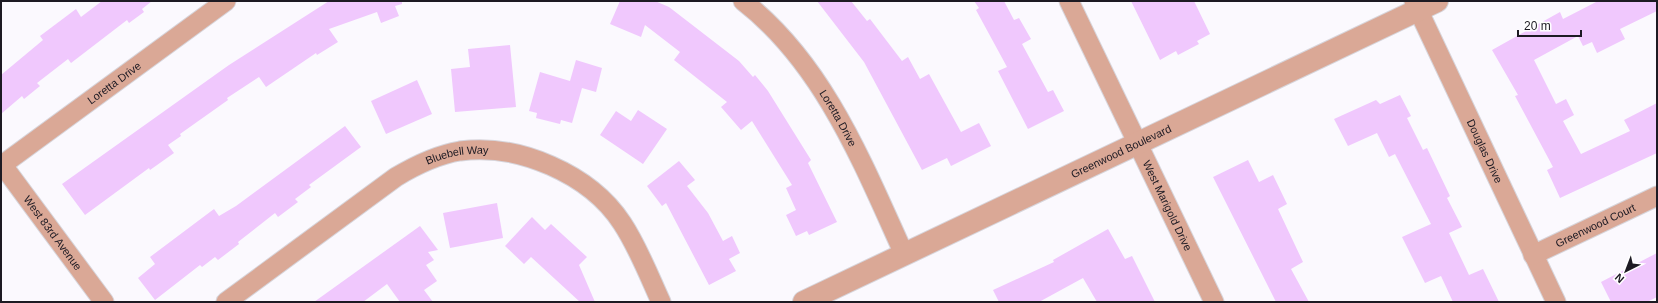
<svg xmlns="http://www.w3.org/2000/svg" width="1658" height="303" font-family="Helvetica,sans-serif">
  <rect width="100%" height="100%" fill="#fbf9fe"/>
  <g fill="#f0c8fd">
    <polygon points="102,1 152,1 142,9 144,12 129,23 127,20 71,63 68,59 37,83 40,86 24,99 22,96 1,114 1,75 43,40 40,36 76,9 81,17"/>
    <polygon points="329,1 402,1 402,4 395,6 399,16 381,23 377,12 329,29 338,42 317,55 316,53 266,87 259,77 227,98 228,100 180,134 181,136 168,145 174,153 150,170 149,168 85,215 62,184 229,65"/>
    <polygon points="620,1 655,1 669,7 739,61 753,77 755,75 768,91 811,160 808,163 837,222 809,235 807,231 796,236 786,215 796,210 786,188 792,185 752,121 741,130 721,107 727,102 674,60 680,52 645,25 641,37 610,24"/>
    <polygon points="817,1 851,1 867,21 870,19 902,61 908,57 920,79 929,74 961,132 979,123 991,146 951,166 947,158 922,170 864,62"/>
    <polygon points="974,1 1004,1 1014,20 1019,18 1031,39 1022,44 1048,92 1053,90 1064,111 1028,129 998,71 1007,67 976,10 979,8"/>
    <polygon points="1131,1 1194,1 1210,34 1197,41 1199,44 1178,55 1176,51 1160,60"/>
    <polygon points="1598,1 1657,1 1657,11 1620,29 1625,39 1597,53 1592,42 1583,46 1578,36 1534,60 1556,104 1566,99 1574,115 1563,121 1581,154 1630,131 1624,120 1657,103 1657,153 1560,198 1547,170 1553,167 1515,96 1518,95 1492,50 1560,12 1563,19"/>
    <polygon points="510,45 516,107 455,112 451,69 470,67 468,49"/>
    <polygon points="576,60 602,68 596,92 582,88 572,123 561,120 560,124 536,118 537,113 529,111 540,72 570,81"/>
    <polygon points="417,80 432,114 386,134 371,101"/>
    <polygon points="1400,95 1411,116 1407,118 1423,150 1427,148 1450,196 1447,198 1462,227 1449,233 1469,275 1483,269 1499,302 1453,302 1441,276 1425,283 1402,237 1431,224 1395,154 1389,157 1377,133 1348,146 1334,119 1376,100 1380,104"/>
    <polygon points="638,110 667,129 643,164 600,135 616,111 631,121"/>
    <polygon points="345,126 361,147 309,185 311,187 295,199 298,202 278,217 275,213 238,242 239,244 218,260 215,257 202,267 200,265 155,300 138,278 155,264 150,257 214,209 219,216 236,206"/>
    <polygon points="1248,160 1259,182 1273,175 1287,204 1278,209 1303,262 1291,269 1309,302 1276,302 1213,177"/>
    <polygon points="679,161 695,180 687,186 708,213 723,241 732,236 740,253 729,259 736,271 709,285 666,203 662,206 647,186"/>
    <polygon points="497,203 503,238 450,248 443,213"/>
    <polygon points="532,217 545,230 551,224 587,257 579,265 595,302 580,302 531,257 524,264 505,246"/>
    <polygon points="420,226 438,250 428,252 434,260 426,265 437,281 424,290 433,302 400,302 387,284 363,302 314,302"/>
    <polygon points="1108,229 1125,259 1132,256 1155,302 1097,302 1083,278 1039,302 999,302 993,290 1054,262 1053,260"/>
    <polygon points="1657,253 1657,297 1647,302 1611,302 1601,282"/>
  </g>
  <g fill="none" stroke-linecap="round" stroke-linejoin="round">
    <g stroke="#d7d5db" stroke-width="21">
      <g id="minor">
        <path id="s1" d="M743,1C824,64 863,164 904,254"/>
        <path id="s2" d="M1069,1L1214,302"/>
        <path id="s3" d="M1414,1L1556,302"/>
        <path id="s4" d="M1,163L104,302"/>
        <path id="s5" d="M2,165L226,1"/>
        <path id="s6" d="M1533,255L1657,196"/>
        <path id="s7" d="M226,302L396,177C416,165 436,155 460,151C518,143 590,174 622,223C638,247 649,276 661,302"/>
      </g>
    </g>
    <g stroke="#d7d5db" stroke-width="24">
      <g id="tertiary">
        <path id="s8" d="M804,302L1437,1"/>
      </g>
    </g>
    <use href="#minor" stroke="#daa896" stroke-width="19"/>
    <use href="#tertiary" stroke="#daa896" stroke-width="22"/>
  </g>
  <g text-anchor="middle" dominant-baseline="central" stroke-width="3.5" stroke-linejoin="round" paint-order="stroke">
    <g font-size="11" fill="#1d1a23" stroke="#fff">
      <text stroke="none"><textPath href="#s5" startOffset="139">Loretta Drive</textPath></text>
      <text stroke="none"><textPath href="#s1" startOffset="152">Loretta Drive</textPath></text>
      <text stroke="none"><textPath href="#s8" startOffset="351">Greenwood Boulevard</textPath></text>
      <text stroke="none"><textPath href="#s3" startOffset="166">Douglas Drive</textPath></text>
      <text stroke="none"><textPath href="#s7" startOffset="277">Bluebell Way</textPath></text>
      <text stroke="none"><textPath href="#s2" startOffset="227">West Marigold Drive</textPath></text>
      <text stroke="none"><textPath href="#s6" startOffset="69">Greenwood Court</textPath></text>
      <text stroke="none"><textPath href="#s4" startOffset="87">West 83rd Avenue</textPath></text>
    </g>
  </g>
  <rect width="1658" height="303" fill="none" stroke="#1d1a23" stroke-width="4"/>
  <g transform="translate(1626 271) rotate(222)" stroke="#ffffff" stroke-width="3" paint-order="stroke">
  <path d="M0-3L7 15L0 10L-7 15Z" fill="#1d1a23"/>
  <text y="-6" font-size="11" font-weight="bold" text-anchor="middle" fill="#1d1a23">N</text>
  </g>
  <path d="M1518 30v6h63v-6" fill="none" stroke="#1d1a23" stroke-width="2"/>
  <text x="1524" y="30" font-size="12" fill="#1d1a23" stroke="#ffffff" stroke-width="3" paint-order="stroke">20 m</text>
</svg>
